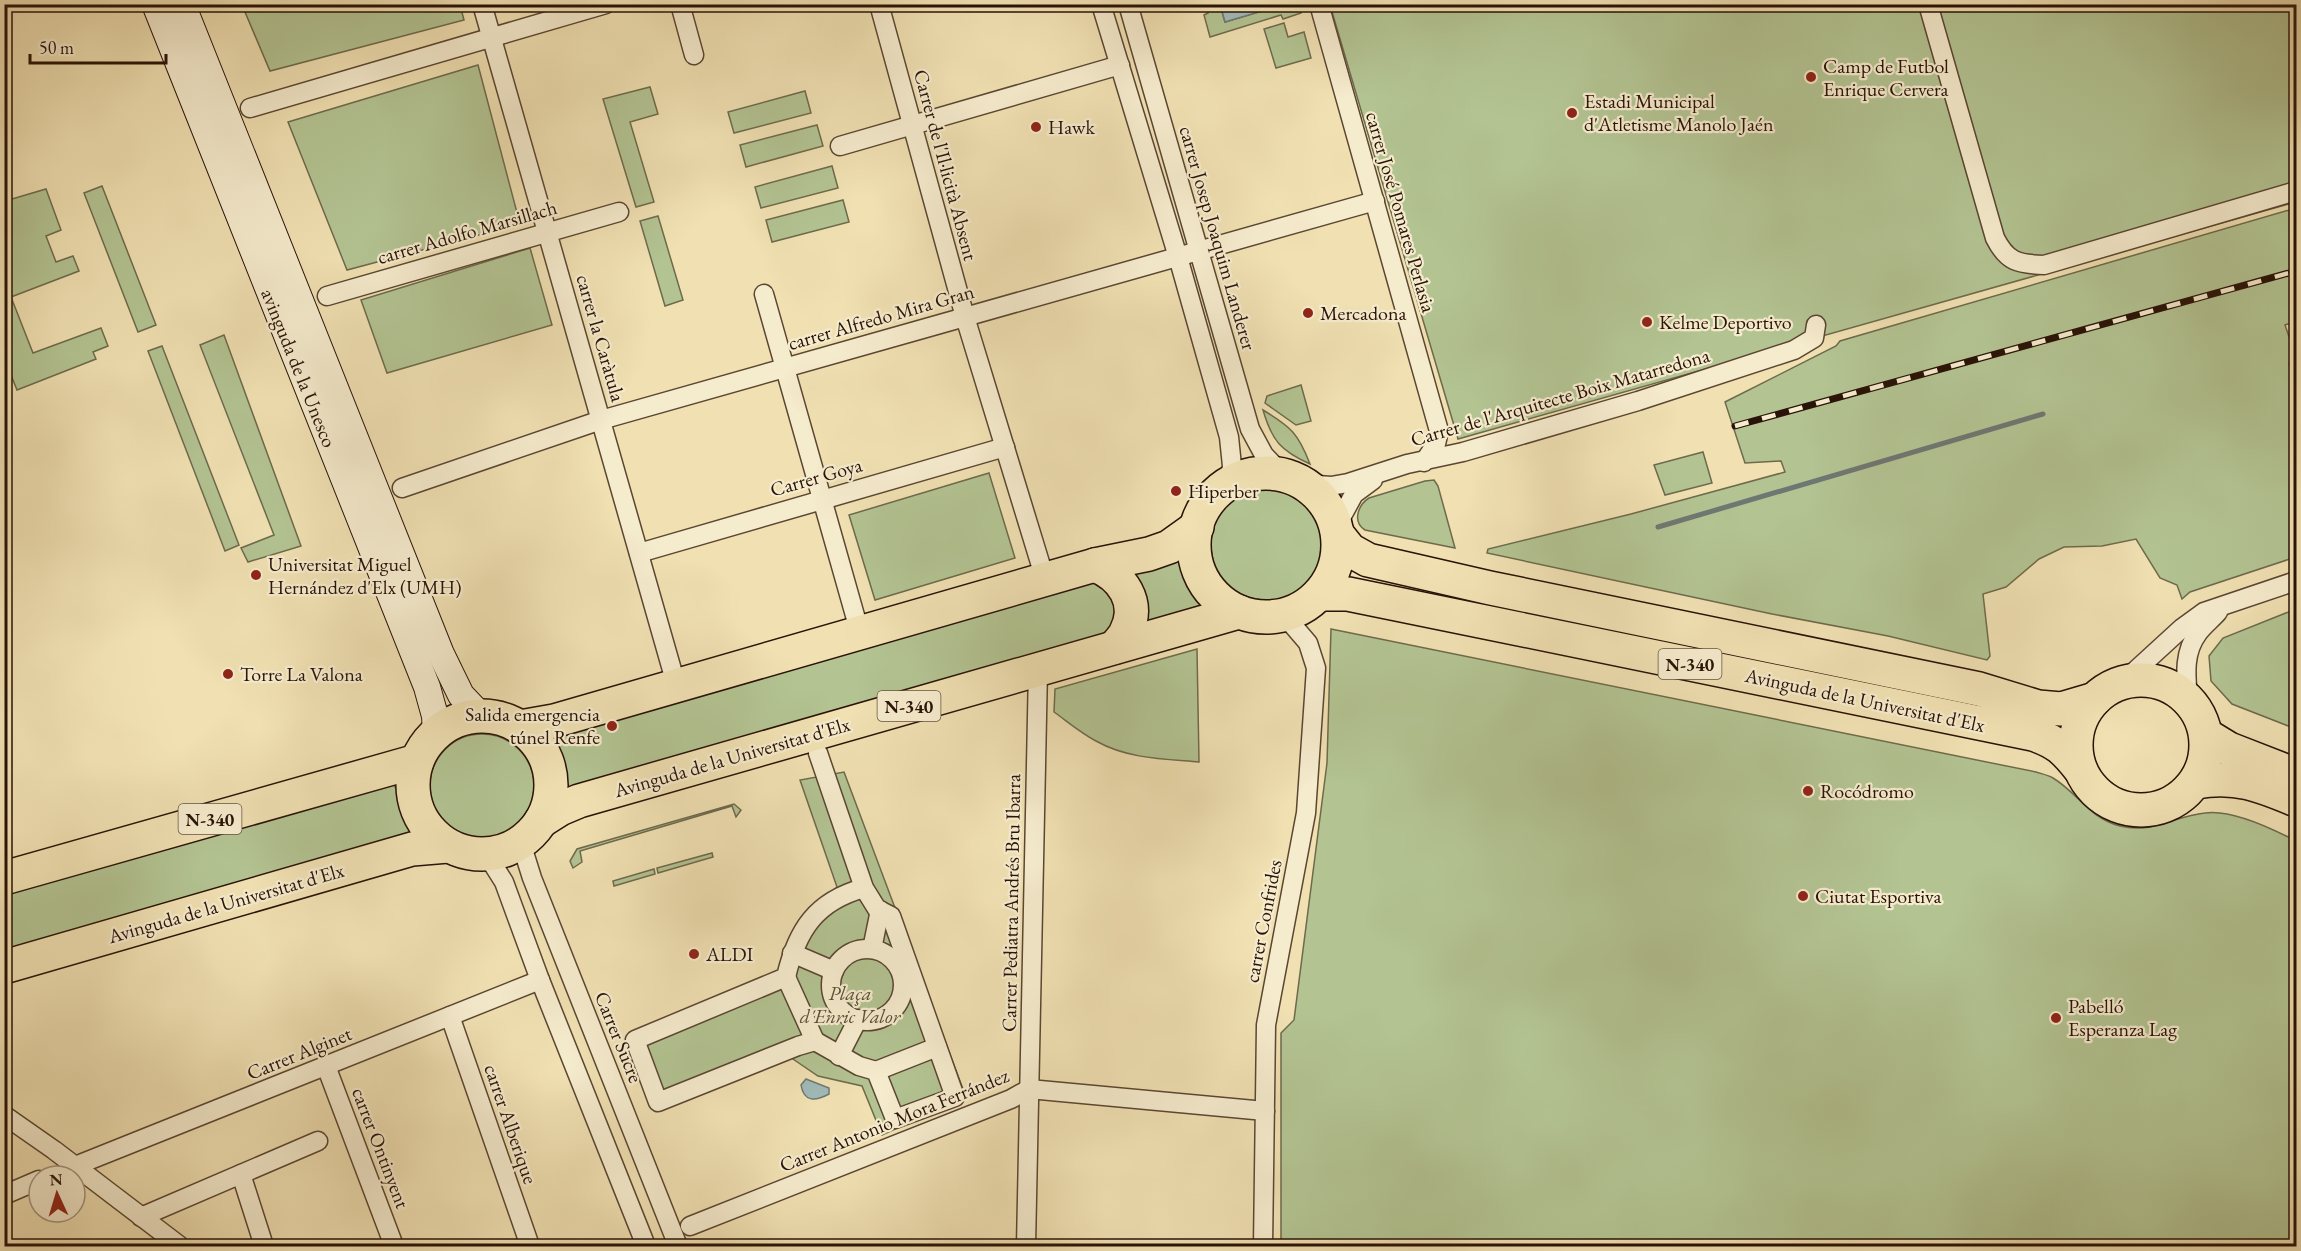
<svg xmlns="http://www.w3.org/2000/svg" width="2301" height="1251" font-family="'EB Garamond',serif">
  <rect width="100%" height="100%" fill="#f0e0b2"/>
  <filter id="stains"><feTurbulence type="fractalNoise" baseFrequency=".00333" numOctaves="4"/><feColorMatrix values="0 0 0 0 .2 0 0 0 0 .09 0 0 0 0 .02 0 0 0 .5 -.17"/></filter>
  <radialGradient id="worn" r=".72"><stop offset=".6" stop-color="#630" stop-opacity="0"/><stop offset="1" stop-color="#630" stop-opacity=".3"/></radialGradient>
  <g fill="#b3c392" stroke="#6e6a4c" stroke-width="1.5">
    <polygon points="242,5 460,5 464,20 270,71"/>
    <polygon points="1205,5 1220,5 1225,22 1282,5 1299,5 1301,13 1283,19 1281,15 1210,37 1204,15 1208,13 1206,6 1201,6"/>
    <polygon points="1330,5 2296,5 2296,202 1458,439"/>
    <polygon points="1284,23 1288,37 1304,32 1311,58 1276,68 1264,29"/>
    <polygon points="478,65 520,224 347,270 288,122"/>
    <polygon points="650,87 658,114 630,122 654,202 636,207 603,99"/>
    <polygon points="805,91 811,113 734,133 728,112"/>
    <polygon points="817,125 823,146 746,167 740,145"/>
    <polygon points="832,166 838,188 761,208 755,187"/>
    <polygon points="102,186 156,325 138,332 84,193"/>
    <polygon points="46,189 61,230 46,236 56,262 73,256 79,271 11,297 33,353 101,328 108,346 93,352 96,359 17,390 5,360 5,201"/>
    <polygon points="843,200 849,222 772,242 766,220"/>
    <polygon points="2296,208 2296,321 2285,325 2296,357 2296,359 2289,363 2296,387 2296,557 2190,592 2182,599 2177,585 2160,578 2136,539 2102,546 2064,547 2039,559 2006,587 1983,594 1990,656 1987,660 1888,636 1772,614 1487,553 1488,549 1631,514 1785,472 1781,461 1745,463 1725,402 1836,346 1840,341"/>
    <polygon points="658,216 683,300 665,306 640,221"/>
    <polygon points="530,248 552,325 387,373 361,300"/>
    <polygon points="224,335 301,546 248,562 241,548 274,535 200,345"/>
    <polygon points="162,346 239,545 225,551 148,351"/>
    <polygon points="1301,385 1311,421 1296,425 1265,403 1267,396"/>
    <path d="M1263,410C1291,427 1298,433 1310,464C1281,451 1272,441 1263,410Z"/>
    <polygon points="1703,452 1712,483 1665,495 1654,465"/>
    <polygon points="989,473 1015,558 875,600 849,515"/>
    <path d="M1434,480L1438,486L1455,548L1365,530C1352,522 1358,505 1369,498L1425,481Z"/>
    <circle cx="1267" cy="544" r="56"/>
    <path d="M1182,550C1187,573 1196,593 1213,609L1141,631L1125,568Z"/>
    <polygon points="1093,574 1127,612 1113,639 567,800 563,764 546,733"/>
    <polygon points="2296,609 2296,729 2232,704 2211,681 2209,656 2223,638"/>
    <path d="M1331,629L2036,772C2042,774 2048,775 2053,778C2078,793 2089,818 2120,826C2153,834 2174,816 2205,813C2231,809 2273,829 2296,841V1246H1281V1033L1294,1020L1327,763Z"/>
    <path d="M1197,649L1199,762C1164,759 1128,759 1096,741C1081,733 1068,722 1054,712L1055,689Z"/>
    <circle cx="482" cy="786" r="52"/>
    <polygon points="387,768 416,835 5,955 5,881"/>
    <polygon points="844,772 966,1097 882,1135 862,1086 818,1076 787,1055 656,1106 627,1039 781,973 807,912 837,887 800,780"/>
    <polygon points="734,804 741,810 736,817 732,806 580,851 582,862 573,868 570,861 577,849"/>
    <polygon points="712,853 713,857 658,873 657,868"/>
    <polygon points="654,869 655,874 614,886 613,881"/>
  </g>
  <g fill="#a0bab9" stroke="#707772" stroke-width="1.5">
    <polygon points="1220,4 1282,4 1282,5 1225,22"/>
    <path d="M806,1079L829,1088V1094C816,1101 804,1103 801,1085Z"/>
  </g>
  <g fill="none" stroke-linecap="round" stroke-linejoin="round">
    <polyline stroke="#707772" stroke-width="5" points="1658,527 2043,414"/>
    <g stroke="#5b4632" stroke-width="21">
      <g id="street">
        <polyline points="482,4 676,684"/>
        <polyline points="680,4 694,55"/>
        <polyline points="879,4 965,317 1045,579"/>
        <polyline points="1101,4 1178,257 1229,437 1232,466 1229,484"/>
        <polyline points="1128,4 1250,429 1264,455 1283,475"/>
        <polyline points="1319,4 1439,431 1436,444 1424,462"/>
        <path d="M1928,4L1995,238C2007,262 2018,264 2044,265L2296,191"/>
        <polyline points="250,108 606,4"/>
        <polyline points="840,146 1120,65"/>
        <polyline points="764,294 856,619"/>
        <polyline points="327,296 619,212"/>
        <polyline points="1305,484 1331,486 1348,483 1407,464 1463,452 1638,401 1794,350 1814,338 1816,325"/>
        <polyline points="402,488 601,420 1375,201"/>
        <polyline points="1336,527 1354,494 1373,480"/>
        <polyline points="639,553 1005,447"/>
        <polyline points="2123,682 2182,628 2204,612 2296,581"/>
        <path d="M2188,699C2186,676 2183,653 2198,633C2203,626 2212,619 2218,612"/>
        <path d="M818,753L864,888L877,909L891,916L955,1097L895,1119L876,1071L859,1066L815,1041L798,1046L658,1102L635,1040L786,977C797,930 816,901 864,888"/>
        <polyline points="521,843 532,878 678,1246"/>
        <polyline points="487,855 504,882 540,980 646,1246"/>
        <polyline points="872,949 880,910"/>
        <circle cx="867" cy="985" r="36"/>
        <polyline points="792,953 834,971"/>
        <polyline points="786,977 815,1041"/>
        <polyline points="450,1016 530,1246"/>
        <polyline points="839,1056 858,1019"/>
        <polyline points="326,1066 394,1246"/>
        <polyline points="876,1071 937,1047"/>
        <polyline points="4,1115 54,1150 180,1246"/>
        <polyline points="75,1166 540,980"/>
        <polyline points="241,1174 264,1246"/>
        <polyline points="4,1195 39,1180"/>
        <polyline points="141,1217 318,1141"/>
        <polyline points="690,1226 1011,1099 1029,1089 1265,1111"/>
        <polyline points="1026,1246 1038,669"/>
        <polyline points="1263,1246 1266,1025 1306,813 1316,668 1308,643 1284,615"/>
      </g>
    </g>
    <g stroke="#291207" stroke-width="28">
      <g id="secondary">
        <polyline points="155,4 427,687 435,716 436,733"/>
        <polyline points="182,4 441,654 461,695 481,716"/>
      </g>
    </g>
    <g stroke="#291207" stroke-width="36">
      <g id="highway">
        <circle cx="1266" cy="545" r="72"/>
        <polyline points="1338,535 1350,550 1368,560 1490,588 1979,689 2038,707 2061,709 2095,699"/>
        <path d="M1095,565C1122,576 1141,602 1126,632C1124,637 1119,642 1115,647"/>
        <path d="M1320,594H1348L2033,734C2057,742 2065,750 2080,769"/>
        <circle cx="2141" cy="745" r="65"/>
        <circle cx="482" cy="785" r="69"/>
        <polyline points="520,727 554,721 1095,565 1149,554 1169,547 1197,527"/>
        <polyline points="2206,735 2229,749 2296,775"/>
        <path d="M2196,782C2236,775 2260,785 2296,800"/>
        <polyline points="541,821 560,809 579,801 1239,612"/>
        <polyline points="4,878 417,761"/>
        <polyline points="4,967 412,849 448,846"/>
      </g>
    </g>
    <use href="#street" stroke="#f5ebcd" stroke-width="18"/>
    <use href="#secondary" stroke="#f5ebcd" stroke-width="26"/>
    <use href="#highway" stroke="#f0e0b2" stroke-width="33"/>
    <g stroke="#291207" stroke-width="7">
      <polyline id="rail" points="1735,426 2296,271"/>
    </g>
    <use href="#rail" stroke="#f5ebcd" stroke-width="4.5" stroke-dasharray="14" stroke-linecap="butt"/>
  </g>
  <g fill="#8f2418" stroke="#f5ebcd" stroke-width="2">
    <circle cx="1811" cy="77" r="6"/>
    <circle cx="1572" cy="113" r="6"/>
    <circle cx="1036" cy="127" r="6"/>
    <circle cx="1308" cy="313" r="6"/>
    <circle cx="1647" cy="322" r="6"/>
    <circle cx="1176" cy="491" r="6"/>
    <circle cx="256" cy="575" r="6"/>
    <circle cx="228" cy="674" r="6"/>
    <circle cx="612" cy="726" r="6"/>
    <circle cx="1808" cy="791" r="6"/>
    <circle cx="1803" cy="896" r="6"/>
    <circle cx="694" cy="954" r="6"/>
    <circle cx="2056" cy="1018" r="6"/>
  </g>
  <g text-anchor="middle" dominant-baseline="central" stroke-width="4.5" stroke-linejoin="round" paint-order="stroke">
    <g fill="#f5ebcd" stroke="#665342" stroke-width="1.5">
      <rect x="1658.5" y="649" width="63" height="30" rx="4.5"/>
      <rect x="877.5" y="691" width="63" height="30" rx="4.5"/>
      <rect x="178.5" y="804" width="63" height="30" rx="4.5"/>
    </g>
    <g font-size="18" font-weight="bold" fill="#291207">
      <text x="1690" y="664">N-340</text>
      <text x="909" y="706">N-340</text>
      <text x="210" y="819">N-340</text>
    </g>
    <g font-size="20" fill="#291207" stroke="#f5ebcd" text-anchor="start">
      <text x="1823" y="66">Camp de Futbol<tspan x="1823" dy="23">Enrique Cervera</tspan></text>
      <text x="1584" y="101">Estadi Municipal<tspan x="1584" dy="23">d'Atletisme Manolo Jaén</tspan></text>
      <text x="1048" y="127">Hawk</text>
      <text x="1320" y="313">Mercadona</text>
      <text x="1659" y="322">Kelme Deportivo</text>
      <text x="1188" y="491">Hiperber</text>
      <text x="268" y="564">Universitat Miguel<tspan x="268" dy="23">Hernández d'Elx (UMH)</tspan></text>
      <text x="240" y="674">Torre La Valona</text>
      <text x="600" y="714" text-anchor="end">Salida emergencia<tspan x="600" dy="23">túnel Renfe</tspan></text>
      <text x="1820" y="791">Rocódromo</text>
      <text x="1815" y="896">Ciutat Esportiva</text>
      <text x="706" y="954">ALDI</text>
      <text x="2068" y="1006">Pabelló<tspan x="2068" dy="23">Esperanza Lag</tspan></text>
    </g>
    <g font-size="20" fill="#291207" stroke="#f5ebcd">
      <text transform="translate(946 165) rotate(75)">Carrer de l'Il·licità Absent</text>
      <text transform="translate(1401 212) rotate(74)">carrer José Pomares Perlasia</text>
      <text transform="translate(467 232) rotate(-16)">carrer Adolfo Marsillach</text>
      <text transform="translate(1218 238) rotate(74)">carrer Josep Joaquim Landerer</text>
      <text transform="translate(881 317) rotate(-16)">carrer Alfredo Mira Gran</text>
      <text transform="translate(601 338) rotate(74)">carrer la Caràtula</text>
      <text transform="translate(299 368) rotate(68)">avinguda de la Unesco</text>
      <text transform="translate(1560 397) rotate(-16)">Carrer de l'Arquitecte Boix Matarredona</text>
      <text transform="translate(816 477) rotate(-16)">Carrer Goya</text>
      <text transform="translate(1865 700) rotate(12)">Avinguda de la Universitat d'Elx</text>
      <text transform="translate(732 757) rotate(-16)">Avinguda de la Universitat d'Elx</text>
      <text transform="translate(226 903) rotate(-16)">Avinguda de la Universitat d'Elx</text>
      <text transform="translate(1011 903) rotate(-89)">Carrer Pediatra Andrés Bru Ibarra</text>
      <text transform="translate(1263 921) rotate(-79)">carrer Confrides</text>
      <text transform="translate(619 1037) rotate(68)">Carrer Sucre</text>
      <text transform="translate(299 1053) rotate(-22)">Carrer Alginet</text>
      <text transform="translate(894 1120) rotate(-22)">Carrer Antonio Mora Ferrández</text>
      <text transform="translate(511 1124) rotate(71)">carrer Alberique</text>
      <text transform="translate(381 1148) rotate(69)">carrer Ontinyent</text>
    </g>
    <g font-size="20" font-style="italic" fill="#595038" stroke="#f5ebcd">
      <text x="850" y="993">Plaça<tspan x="850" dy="23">d'Enric Valor</tspan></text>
    </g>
  </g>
  <rect width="2301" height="1251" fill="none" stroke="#f0e0b2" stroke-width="24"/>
  <rect x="6" y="6" width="2289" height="1239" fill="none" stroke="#291207" stroke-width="3"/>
  <rect x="12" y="12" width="2277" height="1227" fill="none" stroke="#291207" stroke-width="1.5"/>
  <g transform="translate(57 1194) rotate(356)"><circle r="28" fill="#f5ebcd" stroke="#a3947e" stroke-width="1.5"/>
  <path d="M0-4.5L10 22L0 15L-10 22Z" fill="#8f2418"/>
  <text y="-9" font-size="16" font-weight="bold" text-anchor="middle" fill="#291207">N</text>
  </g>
  <path d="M30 54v9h136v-9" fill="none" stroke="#291207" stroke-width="3"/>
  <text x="39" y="54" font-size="18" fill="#291207" stroke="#f5ebcd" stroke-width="4.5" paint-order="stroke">50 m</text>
  <rect width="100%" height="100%" filter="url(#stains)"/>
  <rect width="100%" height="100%" fill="url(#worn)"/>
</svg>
